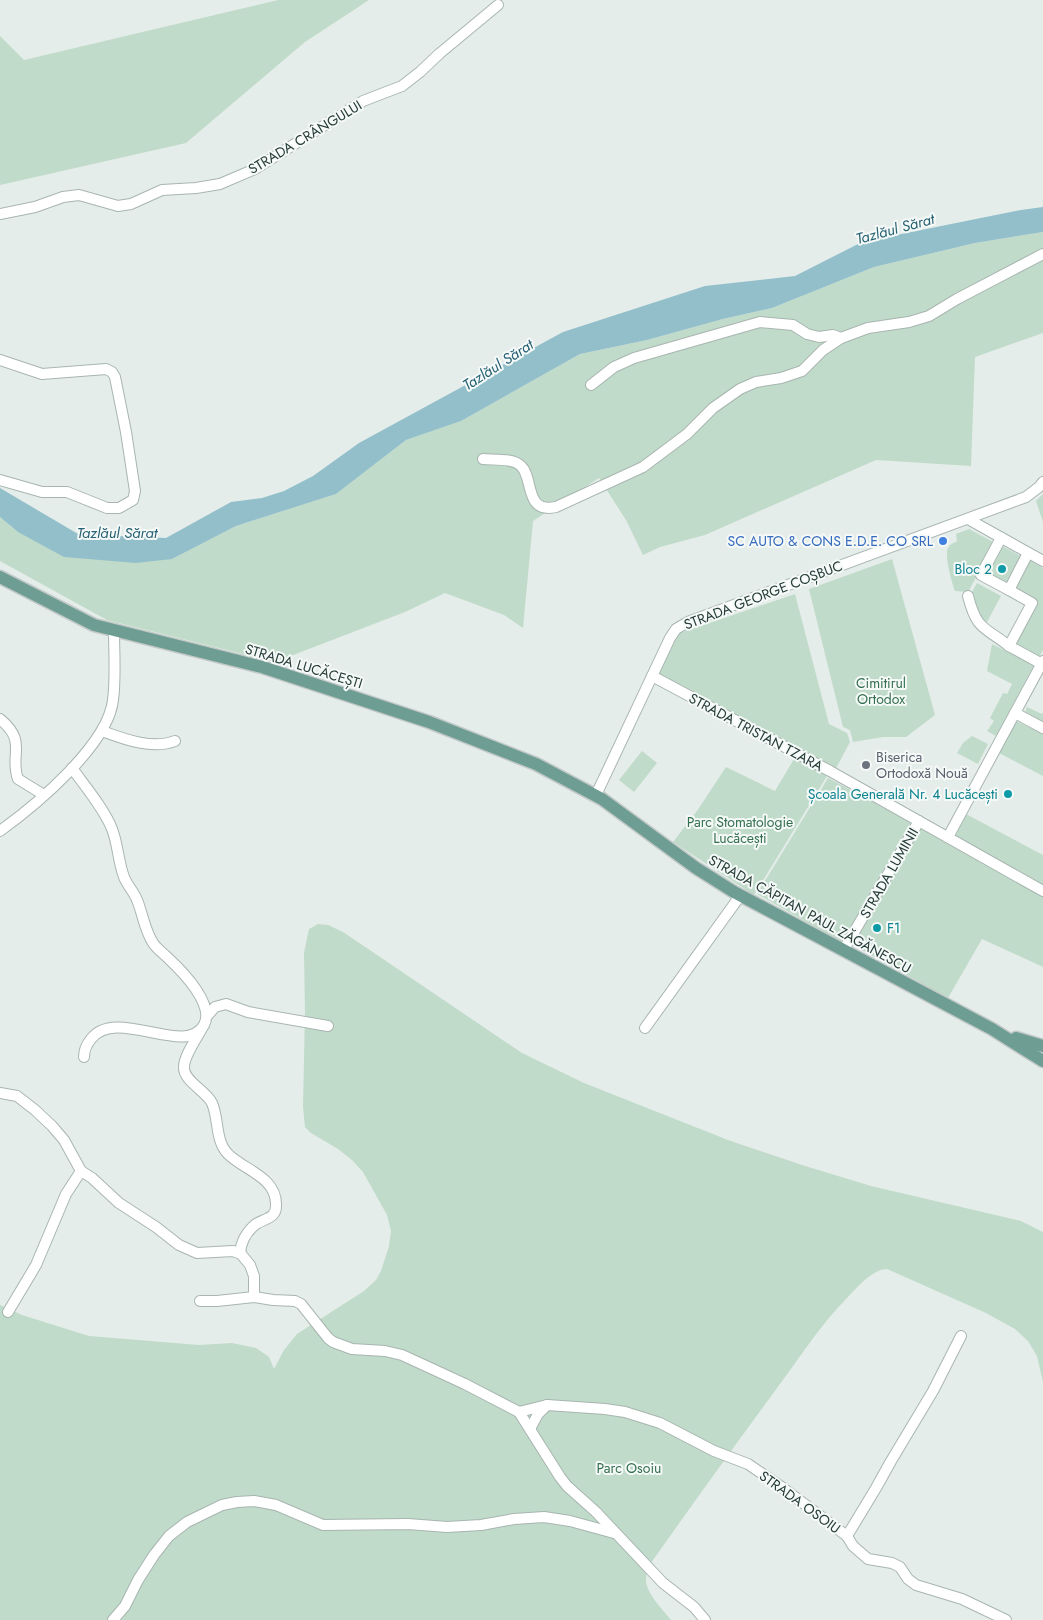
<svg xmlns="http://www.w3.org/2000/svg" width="1043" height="1620" font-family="Jost,sans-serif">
  <rect width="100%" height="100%" fill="#e5edea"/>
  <g fill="#c0dbc9">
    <polygon points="278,0 369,0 305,42 186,143 0,185 0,36 24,60"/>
    <polygon points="1043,232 1043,333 975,357 971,466 876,460 705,535 660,547 643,555 626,520 599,478 533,521 523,628 504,615 445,593 405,612 275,662 107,620 0,561 0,517 18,532 172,559 236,526 336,494 406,440 461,421 580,354 647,340 723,319 772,308 874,267 975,243"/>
    <polygon points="1043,494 1043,522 1036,501"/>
    <path d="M969,529L995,543L968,592L955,591C952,583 944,555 948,548C950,544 954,543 957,541L956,534Z"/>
    <polygon points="1000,545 1022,557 1007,586 984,574"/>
    <polygon points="892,559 935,715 906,737 883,737 853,742 850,730 843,727 809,589"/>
    <polygon points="1029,560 1043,568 1043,650 1038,659 1012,645 1035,603 1012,590"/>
    <polygon points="977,583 1001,596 987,622 977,617 970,596"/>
    <polygon points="795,594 829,724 847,733 850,742 834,772 657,678 677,634"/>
    <polygon points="992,644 1034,665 996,736 987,731 994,721 990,718 1003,693 1007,694 1012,684 987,671"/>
    <polygon points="1027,707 1042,714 1043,713 1043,725 1024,715"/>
    <polygon points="1016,721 1043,734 1043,776 999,753"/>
    <polygon points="972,736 988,744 978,764 957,753 963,743"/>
    <polygon points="642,751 657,763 634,792 619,780"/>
    <polygon points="797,754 830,771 754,895 673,842 697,811 726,767 775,791"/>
    <polygon points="828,778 911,822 842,942 757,894"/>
    <polygon points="964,813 1043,855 1043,888 951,837"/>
    <polygon points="919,826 1043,895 1043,967 982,939 948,998 853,945"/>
    <path d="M318,924L328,925L343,932L522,1053L584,1083L728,1140L802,1165L871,1186L1021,1221L1043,1232V1382L1037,1356L1028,1341L1015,1329L986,1313L887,1269C873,1269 857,1287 848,1297C822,1323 802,1354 780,1384C737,1442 695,1501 653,1560C650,1566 646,1573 646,1579C645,1592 663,1610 671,1620H0V1305L22,1315L89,1336L199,1345L232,1343L256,1348L269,1357L274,1369L284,1350L297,1334L364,1291L376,1280L381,1271L389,1246L391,1231L387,1215L363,1172L352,1160L338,1149L311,1133L305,1127L303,1107L305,1012L304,953L309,929Z"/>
  </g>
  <polygon fill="#93bfcb" points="1043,207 1043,232 975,243 874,267 772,308 723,319 647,340 580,354 461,421 406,440 336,494 236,526 172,559 136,563 64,557 18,532 0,517 0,488 78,534 166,538 231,502 262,498 284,491 313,476 359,443 563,332 705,286 795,276 862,242 1021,210"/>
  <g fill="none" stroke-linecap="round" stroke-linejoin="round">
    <g stroke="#a8b5b1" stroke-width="12">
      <g id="minor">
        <polyline points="0,214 35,207 63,197 79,195 118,206 131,204 162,190 196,188 220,184 255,169 363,101 402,86 420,72 439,54 498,5"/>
        <polyline points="0,360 42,374 106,369 112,372 115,377 126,432 135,491 133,500 119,508 107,508 67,492 42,492 0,480"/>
        <polyline points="591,385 614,367 634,358 760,322 793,325 807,334 819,337 833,335 841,338 868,328 909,322 929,316 957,299 1043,254"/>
        <path d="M483,459C495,460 513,458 521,466C534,478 524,514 556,507L643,467L687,434L713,408L740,389L756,382L781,378L802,371L823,350L841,338"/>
        <polyline points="968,519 1043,561"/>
        <polyline points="1001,538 981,575 1009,590 1028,553"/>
        <polyline points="1009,590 1032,603 1009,646 1042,664"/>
        <path d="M968,596C977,631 984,626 1009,646"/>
        <polyline points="652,676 830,771 1043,891"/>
        <polyline points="1015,713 1043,728"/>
        <path d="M0,719C28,742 9,755 18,779L44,795"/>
        <path d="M102,731C124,739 152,750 175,741"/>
        <path d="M72,768C84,785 105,810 112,829C118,844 118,861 124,877C127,885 134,892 137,900C143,914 144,929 153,943C157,949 164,954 169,959C183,972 215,1005 204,1025C186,1058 116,1006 91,1039C86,1045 84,1050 84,1057"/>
        <polyline points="596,795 670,638 676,629 688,622 1026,497 1039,487 1043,482"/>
        <path d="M0,831C36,805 108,745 113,700C116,677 114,653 114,630"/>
        <polyline points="948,837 1043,661"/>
        <polyline points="843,951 919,821"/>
        <polyline points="207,1016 215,1007 226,1004 248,1012 328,1026"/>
        <polyline points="645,1028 740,896"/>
        <path d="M201,1030C196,1039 183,1058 184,1068C184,1081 206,1091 212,1103C219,1119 215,1141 228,1154C244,1170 276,1177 276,1204C277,1218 266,1218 256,1224C247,1231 241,1242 240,1253"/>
        <polyline points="0,1093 17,1096 35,1110 52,1126 64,1140 81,1171 92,1178 119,1203 156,1227 179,1245 197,1253 233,1251 241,1254 250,1265 254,1276 254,1297"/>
        <polyline points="200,1301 217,1301 254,1297 273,1300 295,1301 301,1304 328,1338 333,1342 352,1349 385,1351 402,1355 465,1384 519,1412 560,1477 567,1486 596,1512 663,1583 694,1607 705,1620"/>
        <polyline points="8,1312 36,1265 66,1194 81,1171"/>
        <polyline points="519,1412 547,1405 605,1409 625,1412 660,1423 714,1451 748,1464 783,1488 847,1536 853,1546 868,1559 892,1563 900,1567 908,1579 916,1585 962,1599 1006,1620"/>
        <polyline points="530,1429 538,1414 547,1405"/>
        <polyline points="847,1536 876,1488 891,1461 933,1391 961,1336"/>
        <polyline points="113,1620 125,1606 138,1580 154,1555 169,1536 187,1522 222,1505 237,1502 254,1501 276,1505 323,1525 408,1524 447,1527 481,1525 514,1519 544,1517 570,1521 614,1533"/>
      </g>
    </g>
    <g stroke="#c2c9c7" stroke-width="15">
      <g id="major">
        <polyline points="0,577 94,625 262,667 429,722 536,764 602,799 696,868 734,892 992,1029 1043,1061"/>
        <polyline points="1016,1038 1043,1046"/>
      </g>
    </g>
    <use href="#minor" stroke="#fff" stroke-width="10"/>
    <use href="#major" stroke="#6e9d94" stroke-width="12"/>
  </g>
  <circle fill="#3f7fe0" stroke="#f5f9f8" stroke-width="2" cx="943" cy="541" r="5"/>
  <g fill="#0f9aa8" stroke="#f5f9f8" stroke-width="2">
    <circle cx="1002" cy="569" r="5"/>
    <circle cx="1008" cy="794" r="5"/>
    <circle cx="877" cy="928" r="5"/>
  </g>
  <circle fill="#6b7280" stroke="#f5f9f8" stroke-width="2" cx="866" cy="765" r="5"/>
  <g text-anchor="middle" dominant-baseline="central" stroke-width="4" stroke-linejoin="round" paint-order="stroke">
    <g font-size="14" fill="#263d38" stroke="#f5f9f8">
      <text transform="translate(305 137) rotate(-31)">STRADA CRÂNGULUI</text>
      <text transform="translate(763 595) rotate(-21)">STRADA GEORGE COȘBUC</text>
      <text transform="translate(304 666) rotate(17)">STRADA LUCĂCEȘTI</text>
      <text transform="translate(756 732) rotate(28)">STRADA TRISTAN TZARA</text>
      <text transform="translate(889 873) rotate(-60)">STRADA LUMINII</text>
      <text transform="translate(810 914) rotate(29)">STRADA CĂPITAN PAUL ZĂGĂNESCU</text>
      <text transform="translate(800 1502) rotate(36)">STRADA OSOIU</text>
    </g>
    <g font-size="14" fill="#366cbe" stroke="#f5f9f8" text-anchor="end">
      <text x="933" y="541">SC AUTO &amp; CONS E.D.E. CO SRL</text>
    </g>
    <g font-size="14" fill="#0d838f" stroke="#f5f9f8" text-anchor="end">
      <text x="992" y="569">Bloc 2</text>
      <text x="998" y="794">Școala Generală Nr. 4 Lucăcești</text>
      <text x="887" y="928" text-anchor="start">F1</text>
    </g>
    <g font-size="14" fill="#346f4f" stroke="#f5f9f8">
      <text x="881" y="683">Cimitirul<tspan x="881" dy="16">Ortodox</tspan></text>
      <text x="740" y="822">Parc Stomatologie<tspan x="740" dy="16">Lucăcești</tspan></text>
      <text x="629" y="1468">Parc Osoiu</text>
    </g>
    <g font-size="14" fill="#5b616d" stroke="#f5f9f8" text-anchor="start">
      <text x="876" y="757">Biserica<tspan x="876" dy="16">Ortodoxă Nouă</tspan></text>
    </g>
    <g font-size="15" font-style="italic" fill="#266173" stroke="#f5f9f8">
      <text transform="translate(895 229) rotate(-15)">Tazlăul Sărat</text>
      <text transform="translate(498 365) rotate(-33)">Tazlăul Sărat</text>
      <text x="117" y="533">Tazlăul Sărat</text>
    </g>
  </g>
</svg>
